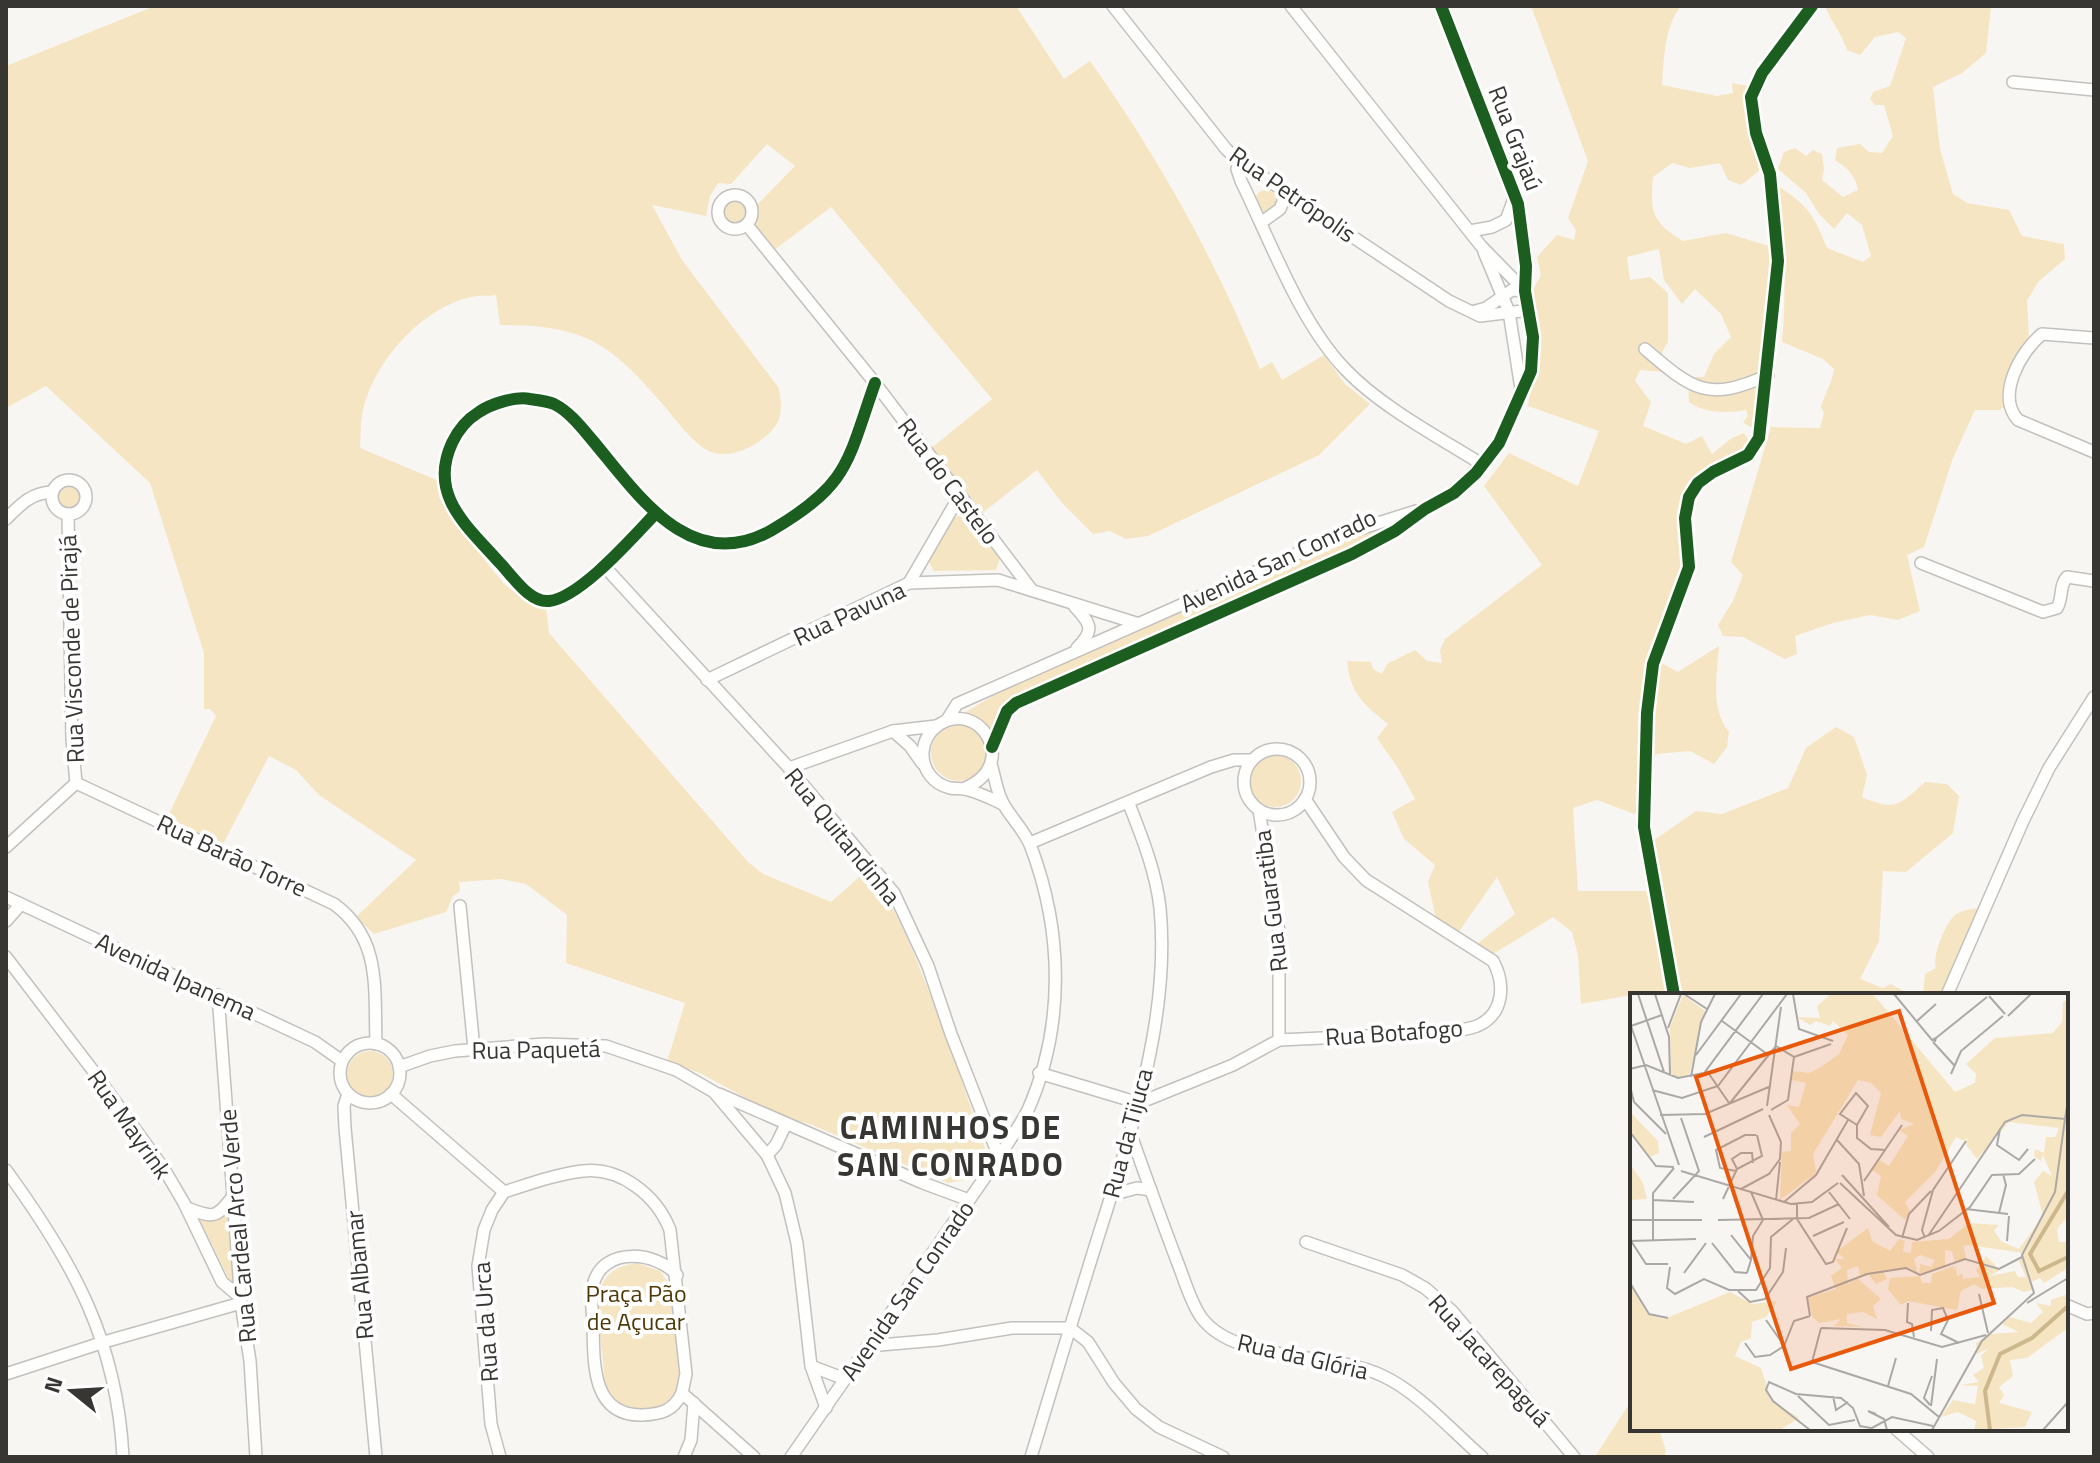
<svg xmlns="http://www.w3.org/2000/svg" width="2100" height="1463" font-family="'Titillium Web',sans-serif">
  <rect width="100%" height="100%" fill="#f8f6f2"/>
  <g fill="#f6e5c2">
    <path d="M155,6H1016L1064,79L1090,61C1159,158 1215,259 1260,369L1272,362L1282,380L1324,355L1345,384L1370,404L1319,455L1148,536L1126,539L1110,531L1093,534L1062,503L1037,470L981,514L930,449L992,399L831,207L773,251L752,222L756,206L795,166L767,144L731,184L718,183L710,196L706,216L652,205L682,260L778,387C782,399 783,417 774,428C760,445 731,461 709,451C693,443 677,422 666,408C611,344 587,325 500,325L496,295C488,296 479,295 471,297C420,308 370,366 362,416C360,426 361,437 360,448L439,481V497L451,518L504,584L523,599L546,607L549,633L748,862L763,874L831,902L866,871C895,902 910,945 926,984C947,1039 967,1095 986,1151L987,1167L980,1177L948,1183L810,1124L783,1118L700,1073L667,1062L685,1003L566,963L567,915L526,884L501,879L459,882L460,891L453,896L446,912L374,934L356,917L416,860L319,795L296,770L269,756L222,846L167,818L216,716L210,709H204V653L150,483L46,386L6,408V66Z"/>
    <path d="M1531,6H1681C1664,27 1664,59 1662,85L1717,96L1733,93L1732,83L1748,86C1746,101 1745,118 1749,133C1753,147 1758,156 1759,171L1741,185L1728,180L1720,163L1690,168L1672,163L1653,177C1650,213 1652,222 1683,241L1726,233L1772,247V269L1768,276V286L1773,292L1756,426L1750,427L1743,422L1748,416L1746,410C1727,413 1705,414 1689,402L1688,377H1704L1714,354L1731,337L1721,314L1695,289L1682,304L1664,280L1659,249L1627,257L1630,280L1650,277L1668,293V342L1662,352L1664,372L1640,370L1635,381L1651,402L1643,426L1686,444L1702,436L1712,454L1732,438L1744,433L1751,444L1746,452L1694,480L1685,570L1658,661L1678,672L1719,646C1717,675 1710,709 1729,732L1727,747L1714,764L1690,751L1656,754L1639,782L1640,816L1597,800L1573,808L1578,891H1646L1654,916L1668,910C1663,886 1654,866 1650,843L1696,811L1722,814L1788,788L1806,748L1836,727L1854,737L1867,775L1862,797C1896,812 1899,805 1925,782L1947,784L1959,796L1953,833L1906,872L1883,871L1879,941L1860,979L1883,988L1891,984L1911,995H1632L1581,1004L1578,955L1572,932L1553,917L1493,954L1477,944L1515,914L1497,877L1458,933L1436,919L1428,882L1435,865L1404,839L1392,812L1415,799L1398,768L1377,738L1388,724C1363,704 1350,693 1347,661L1371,662L1373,669L1382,674L1387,664L1415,650L1427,661L1442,663L1440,650L1445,639L1542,565L1484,486L1509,453L1578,486L1599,431L1528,406L1534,363L1527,300L1541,275L1537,257L1557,235L1574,240L1576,230L1568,218L1588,161Z"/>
    <path d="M1825,6H1991L1986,53L1962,73L1933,87L1940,149L1953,194L1967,203L2009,210L2022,236L2064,244L2065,259L2038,282L2027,301L2029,338L2012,399L2000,410H1975L1953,458L1924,547L1907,555L1920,611L1898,620L1870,615L1833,623L1795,636L1797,654L1785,659L1743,637L1723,636L1718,625L1733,601L1743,575L1731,562L1771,427L1820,428L1824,413L1821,407C1825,393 1832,383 1834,369L1823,359L1782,342C1787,289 1784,237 1777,185C1808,206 1813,213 1827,248L1863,262L1871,256L1862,225L1847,213L1834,229L1819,214L1806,193L1778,169L1784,152L1795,148L1806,156L1813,150L1822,154L1824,169L1822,180L1843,197L1858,190C1855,174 1847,168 1835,160L1837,148L1860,144L1869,152L1882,153L1893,136L1884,105H1875L1870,99L1873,92L1890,86L1906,38L1898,32L1875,37L1860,55L1847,50C1842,34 1831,22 1825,6Z"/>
    <circle cx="1266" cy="201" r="11"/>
    <circle cx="736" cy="212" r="13"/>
    <circle cx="68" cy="497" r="12"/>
    <polygon points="958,516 964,516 1000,558 996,570 934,571 929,562 953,518"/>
    <path d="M1398,521L1394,529L1025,692C1005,702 995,716 993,739L959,716L1003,690L1338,542Z"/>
    <circle cx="959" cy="753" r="28"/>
    <circle cx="1275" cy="781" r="26"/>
    <path d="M1980,908L1944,995H1923L1925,974L1936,968C1932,956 1945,924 1955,915C1962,910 1972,909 1980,908Z"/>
    <circle cx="370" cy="1074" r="23"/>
    <path d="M230,1207L237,1286L233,1287L198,1216C213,1220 220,1219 230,1207Z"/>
    <path d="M637,1263L660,1271L674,1291L680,1385C660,1419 626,1419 605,1386C604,1369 602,1352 600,1335C597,1300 593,1269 637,1263Z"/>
    <polygon points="1627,1407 1632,1409 1632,1429 1659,1429 1666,1451 1664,1457 1595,1457"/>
  </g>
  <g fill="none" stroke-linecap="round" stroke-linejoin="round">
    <g stroke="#c2c1be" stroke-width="14">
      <g id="minor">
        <polyline points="1113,6 1226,149 1239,161 1449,301 1480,316 1530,310"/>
        <polyline points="1291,6 1481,246 1525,291"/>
        <polyline points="2013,82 2094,90"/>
        <path d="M1239,161L1237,169L1241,181C1270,240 1300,323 1346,370C1380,406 1440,438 1483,465"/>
        <circle cx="735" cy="212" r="17"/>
        <polyline points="1262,222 1280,209 1286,194"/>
        <polyline points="747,225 875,383 1031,589"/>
        <polyline points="1470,231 1492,227 1506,220 1515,196"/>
        <polyline points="1484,252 1509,312 1521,389"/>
        <polyline points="1472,312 1486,308 1512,290 1524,291"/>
        <path d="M2094,338L2042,334C2020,352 1996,396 2018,420L2094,452"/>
        <path d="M1645,349C1692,389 1707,403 1768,375"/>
        <circle cx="69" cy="497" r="17"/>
        <polyline points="68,514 72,739 76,783"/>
        <path d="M655,514C633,537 580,598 549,601C529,603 512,575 499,562C467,526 428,495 452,443C458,430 466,420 479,412C491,404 515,396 530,399C537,400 547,401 554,404C570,412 582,428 593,441C639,496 691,576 772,530C850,484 847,462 875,383"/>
        <path d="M6,519C21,504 31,493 52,492"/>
        <path d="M1921,563L2043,612L2057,608C2063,599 2059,585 2067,577L2094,581"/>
        <polyline points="604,566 789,768 894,893 928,966 951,1034 999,1157"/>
        <polyline points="909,583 960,495"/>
        <path d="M1075,607C1091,624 1095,630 1077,648"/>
        <polyline points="707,680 909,583 998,580 1136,623"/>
        <polyline points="947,720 957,704 1337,536 1416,511"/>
        <polyline points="893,731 910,746 922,763"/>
        <polyline points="992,747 1007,711 1016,703 1352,554 1395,531 1425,509 1454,493 1476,473 1499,443 1531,371 1533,337 1525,291 1526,266 1518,204 1441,6"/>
        <circle cx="1277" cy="782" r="33"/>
        <polyline points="789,768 893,731 936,726"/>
        <path d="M965,788C1022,764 978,696 937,726C929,732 924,741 923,752C922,769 933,784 950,788C956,789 963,788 968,790C980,793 992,799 1003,804"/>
        <polyline points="1259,810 1279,932 1279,1040"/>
        <polyline points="1030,843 1211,767 1234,760 1251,760"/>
        <path d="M6,847L76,783L334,904C382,939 374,989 376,1044"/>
        <polyline points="6,897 315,1042 342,1061"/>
        <polyline points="460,906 474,1049"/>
        <polyline points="6,921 21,904"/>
        <polyline points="6,957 91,1068 164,1169 184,1203 222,1282 241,1298"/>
        <polyline points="218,995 241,1303 250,1361 256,1457"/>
        <polyline points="1674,995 1644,827 1647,713 1653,664 1689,567 1685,518 1689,497 1698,483 1713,472 1748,455 1759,438 1778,261 1770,174 1756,133 1751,97 1762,73 1812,6"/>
        <polyline points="1947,995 2023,821 2049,768 2094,697"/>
        <circle cx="370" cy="1073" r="30"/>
        <polyline points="399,1067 430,1056 455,1051 544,1044 606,1046 676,1070 714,1092 767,1155 785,1193 797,1243 811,1366 826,1408"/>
        <path d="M1039,1073L1139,1103L1233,1065L1279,1040L1452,1032C1460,1030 1469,1029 1477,1026C1505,1014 1505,983 1493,961L1366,880L1344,857L1305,799"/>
        <polyline points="348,1094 344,1106 345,1128 376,1457"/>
        <polyline points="391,1094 504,1192"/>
        <polyline points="719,1094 923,1183 969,1200"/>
        <path d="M1131,1135C1146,1177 1161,1219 1177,1261C1184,1278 1190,1301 1201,1317C1235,1364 1332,1351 1383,1376C1418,1392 1452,1431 1482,1457"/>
        <polyline points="767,1155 776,1145 786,1124"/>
        <path d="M6,1170C73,1262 117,1340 123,1457"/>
        <path d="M504,1192C529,1184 557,1174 583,1171C621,1167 657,1196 670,1230L686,1374L682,1393L754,1457"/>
        <polyline points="1111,1195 1137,1188 1151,1190"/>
        <path d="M187,1208C213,1218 216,1219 233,1196"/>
        <polyline points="1306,1242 1402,1275 1425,1288 1452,1311 1574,1457"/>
        <path d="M677,1275C657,1252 605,1246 594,1282C589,1294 593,1312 593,1325C594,1362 591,1416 642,1415C662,1414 673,1411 682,1393"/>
        <polyline points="2066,1305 2087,1314 2094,1313"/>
        <polyline points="868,1346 938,1340 1012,1328 1070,1328 1088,1342 1114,1383 1136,1409 1159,1427 1223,1457"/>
        <polyline points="811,1366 837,1376 850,1373"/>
        <polyline points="6,1374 104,1342 241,1303"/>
        <polyline points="1896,1429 1928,1457"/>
        <polyline points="500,1457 491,1424 478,1266 484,1230 492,1210 504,1192"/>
        <polyline points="684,1457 691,1440 694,1403"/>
        <path d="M791,1457L999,1157C1008,1142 1020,1126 1028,1110C1065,1026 1063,932 1031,847C1025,831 1012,819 1004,805C997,794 995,777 991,764"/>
        <path d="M1031,1457C1056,1375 1080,1293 1106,1212C1136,1116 1170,1011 1160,908C1156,872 1142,837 1129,804"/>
      </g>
    </g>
    <use href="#minor" stroke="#fefefd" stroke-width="11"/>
    <g stroke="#fff" stroke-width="17">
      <g id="cycleway">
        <path d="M655,514C633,537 580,598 549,601C529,603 512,575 499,562C467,526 428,495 452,443C458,430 466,420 479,412C491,404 515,396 530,399C537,400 547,401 554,404C570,412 582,428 593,441C639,496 691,576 772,530C850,484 847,462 875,383"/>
        <polyline points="992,747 1007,711 1016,703 1352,554 1395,531 1425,509 1454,493 1476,473 1499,443 1531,371 1533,337 1525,291 1526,266 1518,204 1441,6"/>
        <polyline points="1674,995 1644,827 1647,713 1653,664 1689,567 1685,518 1689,497 1698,483 1713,472 1748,455 1759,438 1778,261 1770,174 1756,133 1751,97 1762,73 1812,6"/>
      </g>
    </g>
    <use href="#cycleway" stroke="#1b5e20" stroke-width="12"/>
  </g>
  <g text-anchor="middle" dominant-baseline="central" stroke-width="8" stroke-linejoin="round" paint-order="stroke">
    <g font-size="24" fill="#373633" stroke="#fff">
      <text transform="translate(1516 138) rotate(69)">Rua Grajaú</text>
      <text transform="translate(1293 194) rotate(35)">Rua Petrópolis</text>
      <text transform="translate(949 481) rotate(53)">Rua do Castelo</text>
      <text transform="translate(1278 560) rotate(-25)">Avenida San Conrado</text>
      <text transform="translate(849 613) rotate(-25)">Rua Pavuna</text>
      <text transform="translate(71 649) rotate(-92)">Rua Visconde de Pirajá</text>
      <text transform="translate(843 836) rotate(51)">Rua Quitandinha</text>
      <text transform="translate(232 855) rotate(25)">Rua Barão Torre</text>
      <text transform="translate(1270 901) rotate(-97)">Rua Guaratiba</text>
      <text transform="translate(176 976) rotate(25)">Avenida Ipanema</text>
      <text transform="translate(1394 1032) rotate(-4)">Rua Botafogo</text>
      <text transform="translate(536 1049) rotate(-1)">Rua Paquetá</text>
      <text transform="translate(130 1124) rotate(55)">Rua Mayrink</text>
      <text transform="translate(1127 1133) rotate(-75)">Rua da Tijuca</text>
      <text transform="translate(237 1226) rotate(-95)">Rua Cardeal Arco Verde</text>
      <text transform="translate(359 1275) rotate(-95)">Rua Albamar</text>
      <text transform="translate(907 1290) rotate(-55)">Avenida San Conrado</text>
      <text transform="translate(485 1322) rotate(-94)">Rua da Urca</text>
      <text transform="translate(1303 1356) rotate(13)">Rua da Glória</text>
      <text transform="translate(1490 1360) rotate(48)">Rua Jacarepaguá</text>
    </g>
    <g font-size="24" fill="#4d3806" stroke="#fff">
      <text x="636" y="1293">Praça Pão<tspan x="636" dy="28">de Açucar</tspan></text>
    </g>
    <g font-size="32" font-weight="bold" letter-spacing="2" fill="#373633" stroke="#fff">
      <text x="951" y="1127">CAMINHOS DE<tspan x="951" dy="37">SAN CONRADO</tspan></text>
    </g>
  </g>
  <g transform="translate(1630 993)">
    <rect width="438" height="438" fill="#f8f6f2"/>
    <path d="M201,1H243L325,99L345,90L346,81L336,71L365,45L423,40L432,29L433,9L438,6V223L427,236L429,249H436L438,275L414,290L410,285L401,289L402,297L394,299L382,294L352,296L344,291L331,298L327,317L278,308L271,312L258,296L260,285L290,283L292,290H301L302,281L324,273L323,278L326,273L327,284L332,280L333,286L350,284L346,277L356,263L370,277L360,283L385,278L388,284H396L389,268L394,260L338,252L333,253L336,265L325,270L322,258L315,257V275L289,281L290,271L301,274L305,267L290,262L284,266L288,280L279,275L253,278L257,286L246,291L239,282L230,283L228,273L217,277L218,291L227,285L251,306L243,313L247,326L233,319L217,321V330L233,334L204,333L211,326L189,330L182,323L178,305L206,296L201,283L212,275L205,266H215L206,259L238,235L242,248L260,258L269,246L275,248L273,259L281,260L282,249L319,246L339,230L369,232L364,238L372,249L389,256L413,223L404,189L413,178L422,183L413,162L411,168L404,163L405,156L414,160L416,144H425L429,135L379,129L347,166L335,150L339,143L334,148L326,144L306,178L275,209L280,218L275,227L247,202L251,183L242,177L249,167L259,173L278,143L269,137L284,131L271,126L270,118L251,144L240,142L251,100L241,90L228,87L183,161L186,180L150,207L152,159L161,158V140L170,131L157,112L169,114L176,90L162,87L163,78L179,80L191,74L209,61L218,42L203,28L200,33L186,28L180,32L167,24L190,25L187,13ZM53,2L75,18L60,79L54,85L41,82L40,34ZM0,119L28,148L29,160L20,164L0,140ZM0,171L13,190L17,206L0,207ZM0,291L17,321L34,326L100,299L123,311L147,308L136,324L122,329L121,345L111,349L105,363L131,375L141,407L169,425L150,437H0ZM438,301V335L397,365L380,367L383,383L369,394L374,402L369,410L402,419L395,434L344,437L346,428L328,419L311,424L323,407L345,411L348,393L330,392L349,389L343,382L354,375L351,363L359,355L347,361L346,350L361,341L389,339L372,331L380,324L401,330L413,319L406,310L421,313V307Z" fill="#f6e5c2"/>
    <path fill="none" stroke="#cdb88e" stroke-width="4" d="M438,198L400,261L409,278L438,264M360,437L355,398L370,361L402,345L438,313"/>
    <path fill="none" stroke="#aba9a6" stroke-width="2" d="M8,1L34,79M25,1L39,44L40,82M54,1L77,16M163,1L169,36L203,48M264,1L302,47L306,45L305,48L302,47M359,3L375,21M378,23L401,1M92,28L137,61M287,28L306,11M0,30L49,172M1,33L32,22M38,35L51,1M306,45L357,4M303,49L324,72M66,62L111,1M164,64L201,51M0,76L16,72L48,85L74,80L133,1M77,78L99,110M321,81L331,58L373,23M61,84L71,29L85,1M0,93L4,109L36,141M22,97L52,105L88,93L157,1M100,110L146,53M137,113L151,14M141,117L158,107L164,64L146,53M30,122L75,121L141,93M227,132L210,121L226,100L238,113L227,132V145L241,156L256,157M370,136L367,152L389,167L398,156M0,139L26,173L44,174M74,144L133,116M207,147L229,171L234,203M107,176L102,166L111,160H122L123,170M51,178L161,211L182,209L208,190M106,178L90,175L86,157L115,142H126M212,182L259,234M234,188L272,132M210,190L266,242L287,247L309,238L340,214L362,182L389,181L405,166M111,196L139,181L150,166L151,149L139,122M199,199L220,226M43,206L69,178L51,125M93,206L107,176L132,163L127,142M23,207L64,209M146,207L150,169M154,209L186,182L218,127M167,211V226L196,271L203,269L217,235M336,216L378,221M369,220L376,192L373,181M0,227H72M88,227L179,225L209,211M101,242L121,267L117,280M183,243L214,229M298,243L375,129L392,122L435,126L438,107M272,245L279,221L301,198M295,245L292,237L303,197L336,148M0,248L66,246M1,248L16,271H38M23,248V200L44,175M377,248L379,223M82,250L105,279L117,280M121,267L123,243L133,227L121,199M40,274L37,295L45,301L74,286L99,297H126L140,275L141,244L163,226M54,280L76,250M0,290L19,321L38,325M108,298L120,309L135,306L153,279L156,255M349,301L358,340M278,310L277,329L282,331L284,344M397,310L438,285M180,323L177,304L237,281L276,275L290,282L335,266L369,276L392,264M136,327L153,351M191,335L182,369L281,401L309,424M191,335L255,337L312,354L356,342M301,338L302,317L313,315L318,327L311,341L329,350M115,350L125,364L140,362L154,353L164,328L180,323M258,393L266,365M168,403L199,432L225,427M203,403L206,417L218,409M300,412L294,405L302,383M301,413L307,366M246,421L238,418L254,426L257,437M240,436L262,424L303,433M180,437L143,408L136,397L139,389L166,401L211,405L223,415L230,433L241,435M302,437L352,348L404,300L392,262L425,199L435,126M413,437L438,409"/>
    <path fill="#e8590c" fill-opacity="0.15" stroke="#e8590c" stroke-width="4" d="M269,18L364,310L161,376L66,84Z"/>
    <rect width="438" height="438" fill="none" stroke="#373633" stroke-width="4"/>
  </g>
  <rect width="2100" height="1463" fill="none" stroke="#373633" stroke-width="16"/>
  <g transform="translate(72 1391) rotate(288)" stroke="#ffffff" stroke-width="6" paint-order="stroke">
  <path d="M0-6L14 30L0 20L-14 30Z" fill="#373633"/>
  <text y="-12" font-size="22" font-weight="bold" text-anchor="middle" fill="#373633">N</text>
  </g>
</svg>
